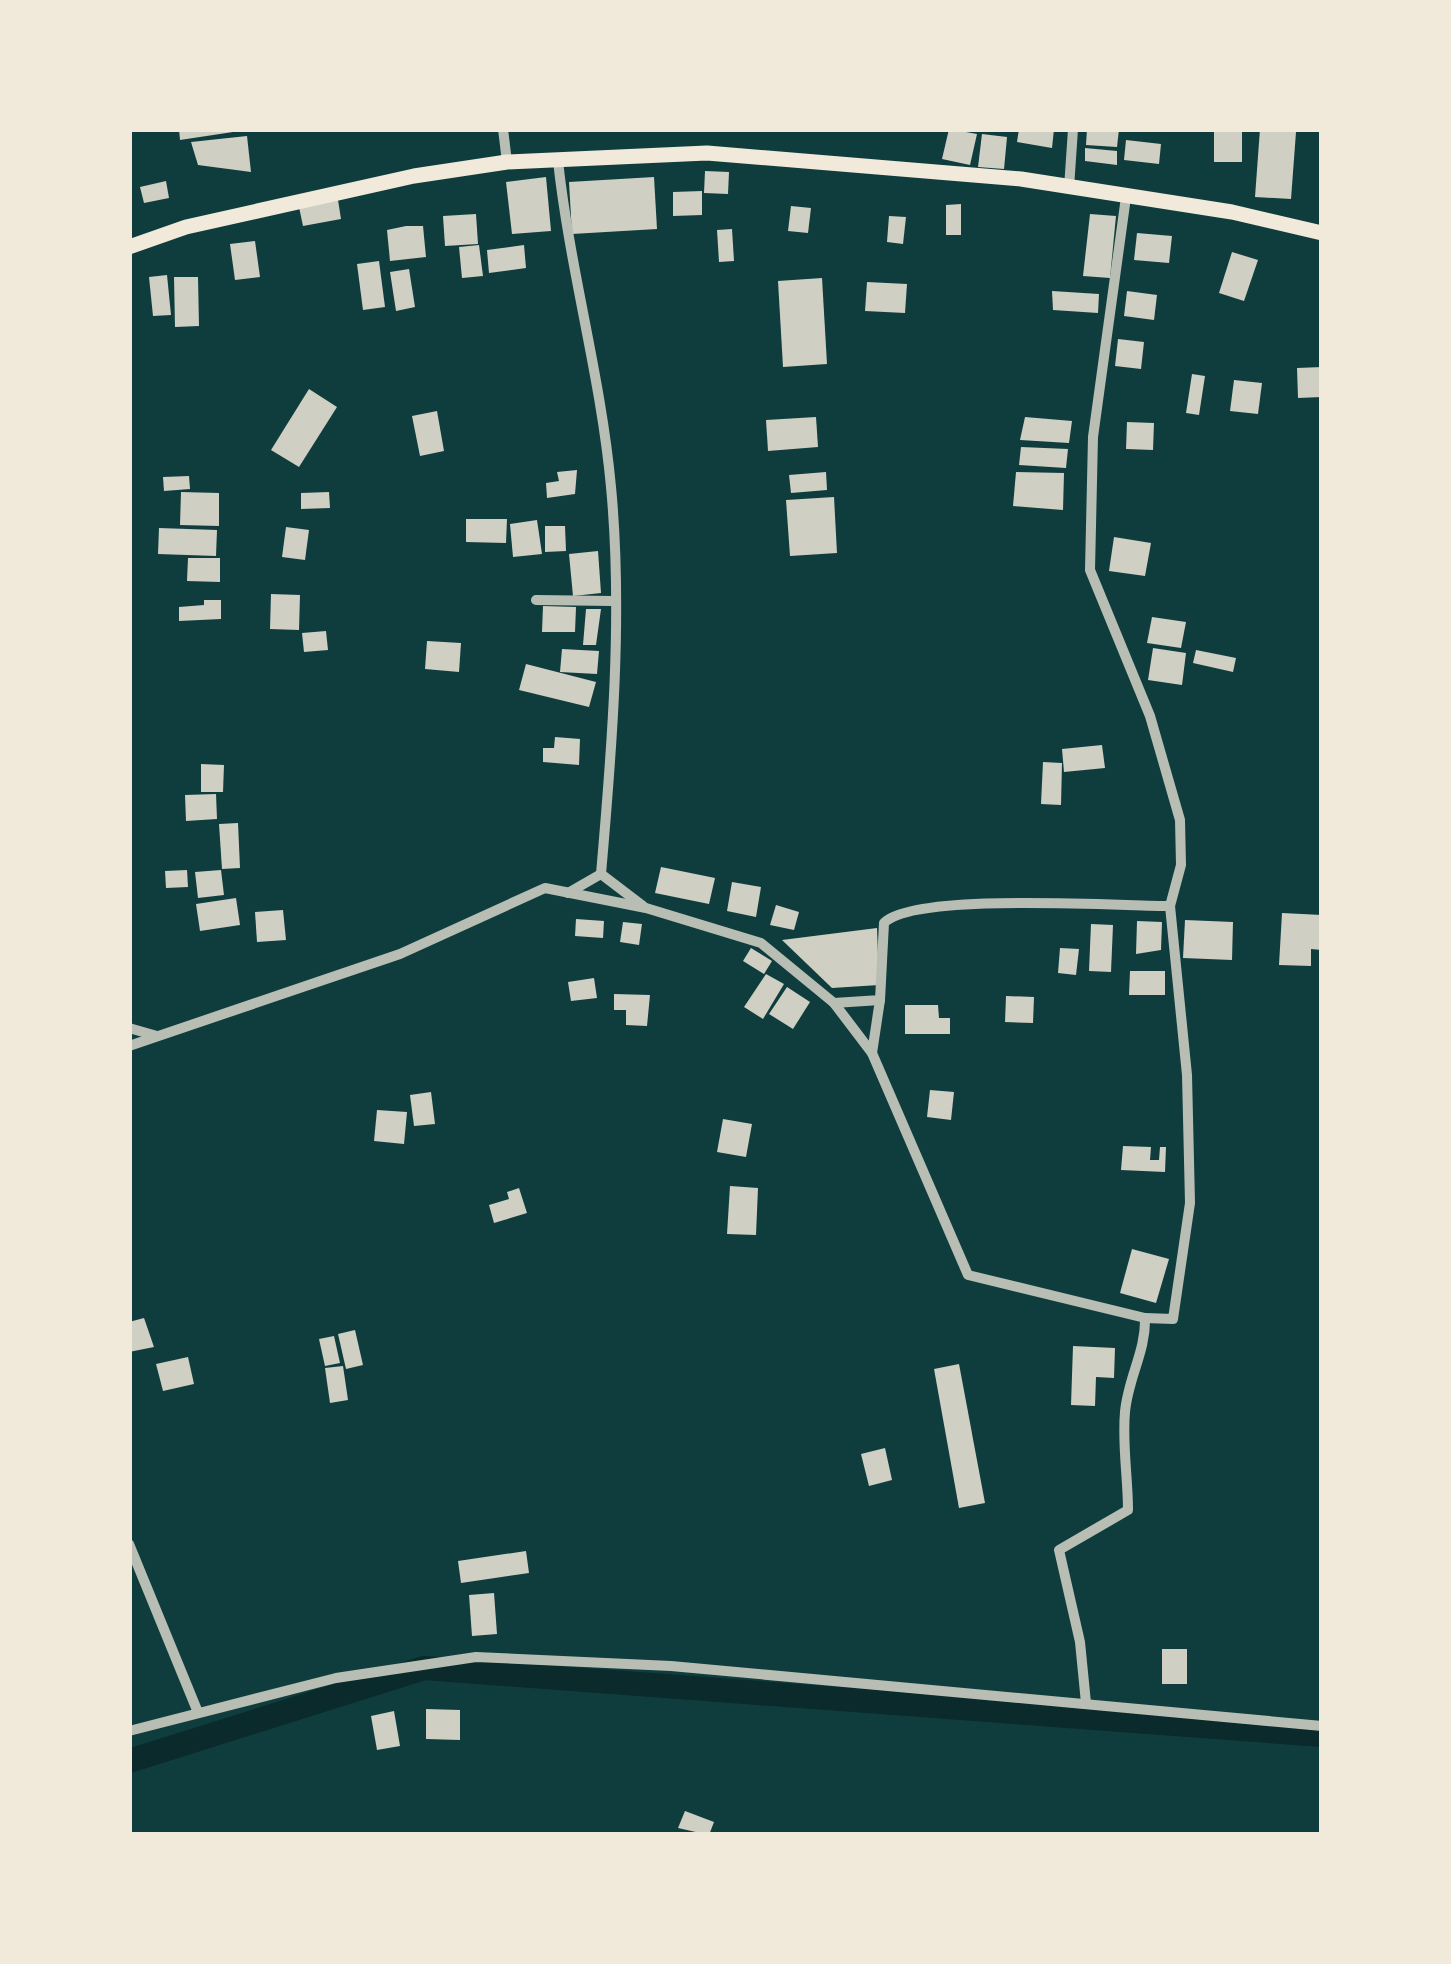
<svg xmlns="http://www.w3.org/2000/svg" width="1451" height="1964" font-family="Mulish,sans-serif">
  <rect width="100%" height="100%" fill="#0f3d3e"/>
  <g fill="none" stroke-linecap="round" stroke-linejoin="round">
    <polyline stroke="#0a2a2b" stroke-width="24" points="129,1761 424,1668 1322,1735"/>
  </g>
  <g fill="#cfcfc3">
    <polygon points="179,129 233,129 233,132 180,140"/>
    <polygon points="949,129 977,134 970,165 942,159"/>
    <polygon points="1019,129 1054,129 1052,148 1017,142"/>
    <polygon points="1087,129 1119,129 1117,147 1086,145"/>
    <rect x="1214" y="129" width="28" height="33"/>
    <polygon points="1260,129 1296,132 1291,199 1255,197"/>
    <polygon points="982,134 1007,137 1004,169 978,167"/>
    <polygon points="247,136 251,172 198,165 191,142"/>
    <polygon points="1126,140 1161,144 1159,164 1124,160"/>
    <polygon points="1085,148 1117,151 1117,165 1085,161"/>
    <polygon points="705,171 729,172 728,194 704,193"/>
    <polygon points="546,177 551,231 512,234 506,182"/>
    <polygon points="654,177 657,229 572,234 569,182"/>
    <polygon points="166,181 169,198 144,203 140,187"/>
    <polygon points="702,191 702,215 673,216 673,192"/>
    <polygon points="338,200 341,219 303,226 299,207"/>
    <polygon points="961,204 961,235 946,235 946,205"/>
    <polygon points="791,206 811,208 808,233 788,231"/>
    <polygon points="476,214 478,244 445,246 443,216"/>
    <polygon points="1090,214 1116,216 1110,278 1083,276"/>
    <polygon points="889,216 906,217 903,244 887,242"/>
    <polygon points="406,226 423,226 426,257 390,261 387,230"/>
    <polygon points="732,229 734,261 719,262 717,230"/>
    <polygon points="1137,233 1172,236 1169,263 1134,260"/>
    <polygon points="255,241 260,277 235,280 230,244"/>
    <polygon points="479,245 483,276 462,278 459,247"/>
    <polygon points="524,245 526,268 489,273 487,250"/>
    <polygon points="1232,252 1258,260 1244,301 1219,293"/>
    <polygon points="379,261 385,307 363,310 357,264"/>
    <polygon points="409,269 415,307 396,311 390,272"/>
    <polygon points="167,275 171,315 153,316 149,277"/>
    <polygon points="174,277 198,277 199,326 175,327"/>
    <polygon points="822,278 827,364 783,367 778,281"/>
    <polygon points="867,282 907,284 905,313 865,311"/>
    <polygon points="1052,291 1099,294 1098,313 1053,310"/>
    <polygon points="1127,291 1157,295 1154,320 1124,316"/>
    <polygon points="1118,339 1144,342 1141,369 1115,366"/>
    <polygon points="1322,367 1322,397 1298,398 1297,368"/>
    <polygon points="1192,374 1205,376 1199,415 1186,413"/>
    <polygon points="1234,380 1262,383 1258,414 1230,411"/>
    <polygon points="309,389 337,407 299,467 271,450"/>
    <polygon points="437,411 444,451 420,456 412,416"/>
    <polygon points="816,417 818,447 768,451 766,420"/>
    <polygon points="1025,417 1072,421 1069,443 1020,440"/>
    <polygon points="1127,422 1154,423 1153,450 1126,449"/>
    <polygon points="1021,447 1068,449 1066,468 1019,465"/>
    <polygon points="577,470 575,494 547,498 546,483 559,481 557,472"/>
    <polygon points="826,472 827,490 791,493 789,475"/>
    <polygon points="1016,472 1064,473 1063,510 1013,506"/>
    <polygon points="189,476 190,489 164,491 163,477"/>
    <polygon points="181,492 219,493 219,526 180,525"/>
    <polygon points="329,492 330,508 301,509 301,493"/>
    <polygon points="834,497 837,553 790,556 786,500"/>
    <polygon points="466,519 507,519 506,543 466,542"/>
    <polygon points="537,520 542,554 513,557 510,524"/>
    <polygon points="545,526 565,526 566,551 545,552"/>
    <polygon points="286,527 309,530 305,560 282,557"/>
    <polygon points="159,528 217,530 216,556 158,554"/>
    <polygon points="1114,537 1151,543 1145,576 1109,571"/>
    <polygon points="598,551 601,593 573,596 569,554"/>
    <polygon points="188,558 220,558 220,582 187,581"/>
    <polygon points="271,594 300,595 299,630 270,629"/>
    <polygon points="204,600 221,600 221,619 179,621 179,607 204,605"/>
    <polygon points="543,606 576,607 575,632 542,632"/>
    <polygon points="586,609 601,609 596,645 583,645"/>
    <polygon points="1152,617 1186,622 1181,648 1147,643"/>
    <polygon points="326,631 328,650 304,652 302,633"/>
    <polygon points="427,641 461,643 459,672 425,669"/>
    <polygon points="1153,648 1186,653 1182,685 1148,680"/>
    <polygon points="562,649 599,651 597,674 560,672"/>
    <polygon points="1196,650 1236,658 1233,672 1193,663"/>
    <polygon points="526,664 596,682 589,707 519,690"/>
    <polygon points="555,737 580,739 579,765 543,762 543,748 554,748"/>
    <polygon points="1102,745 1105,768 1064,772 1062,749"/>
    <polygon points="1043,762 1062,763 1061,805 1041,804"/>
    <polygon points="201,764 224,765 223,792 201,792"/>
    <polygon points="216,794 217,819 186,821 185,795"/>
    <polygon points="238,823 240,868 222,869 219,824"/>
    <polygon points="661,867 715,878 709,904 655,893"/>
    <polygon points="187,870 188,887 166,888 165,871"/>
    <polygon points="221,870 224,895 198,898 195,872"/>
    <polygon points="732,882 761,887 756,917 727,911"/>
    <polygon points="236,898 240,925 200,931 196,904"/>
    <polygon points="776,905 799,912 794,930 770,925"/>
    <polygon points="283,910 286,940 257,942 255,912"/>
    <polygon points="1282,913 1322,915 1322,950 1311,949 1311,966 1279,965"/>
    <polygon points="576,919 604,921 603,938 575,936"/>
    <polygon points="1185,920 1233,922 1232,960 1183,958"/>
    <polygon points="1137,921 1162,922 1161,950 1136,954"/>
    <polygon points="623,922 642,924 639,945 620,942"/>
    <polygon points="1091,924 1113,925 1111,972 1089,971"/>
    <polygon points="877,928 879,985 832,988 782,940"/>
    <polygon points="751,948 772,961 764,974 743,961"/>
    <polygon points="1060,948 1079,949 1076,975 1058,973"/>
    <polygon points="1130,971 1165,971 1165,995 1129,995"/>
    <polygon points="766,974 784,984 763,1019 744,1007"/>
    <polygon points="594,978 597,998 571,1001 568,982"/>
    <polygon points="787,987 810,1002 793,1029 769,1014"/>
    <polygon points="614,994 650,995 647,1026 626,1025 626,1010 614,1010"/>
    <polygon points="1006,996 1034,997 1033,1023 1005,1022"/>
    <polygon points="905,1005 938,1005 939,1018 950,1018 950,1034 905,1034"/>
    <polygon points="930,1090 954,1092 951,1120 927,1117"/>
    <polygon points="431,1092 435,1124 414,1126 410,1095"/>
    <polygon points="377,1110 407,1112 404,1144 374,1141"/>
    <polygon points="723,1119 752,1124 746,1157 717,1152"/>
    <polygon points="1123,1146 1151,1147 1150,1160 1159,1160 1160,1147 1166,1147 1165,1172 1121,1170"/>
    <polygon points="730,1186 758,1188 756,1235 727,1234"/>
    <polygon points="519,1188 527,1213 494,1223 489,1205 509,1199 507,1192"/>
    <polygon points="1132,1249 1169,1259 1156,1303 1120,1293"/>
    <polygon points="144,1318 154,1347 129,1352 129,1322"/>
    <polygon points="355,1330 363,1365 346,1369 338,1334"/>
    <polygon points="334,1336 340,1363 325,1366 319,1339"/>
    <polygon points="1073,1346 1115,1348 1114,1378 1096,1377 1095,1406 1071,1405"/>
    <polygon points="188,1357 194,1384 163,1391 156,1364"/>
    <polygon points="959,1364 985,1503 959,1508 934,1369"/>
    <polygon points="343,1366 348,1400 330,1403 325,1368"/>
    <polygon points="885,1448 892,1480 869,1486 861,1454"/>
    <polygon points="526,1551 529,1573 461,1583 458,1561"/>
    <polygon points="494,1593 497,1634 472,1636 469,1595"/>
    <rect x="1162" y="1649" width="25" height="35"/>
    <polygon points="426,1709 460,1710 460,1740 426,1739"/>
    <polygon points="394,1711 400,1746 377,1750 371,1716"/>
    <polygon points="685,1811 714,1822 709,1835 678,1828"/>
  </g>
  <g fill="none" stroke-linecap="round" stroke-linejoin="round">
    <g stroke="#b8beb3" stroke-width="10">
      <polyline points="503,129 507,162"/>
      <path d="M558,161C570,271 601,377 611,487C623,614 612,748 601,874L643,906"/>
      <polyline points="1069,188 1073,129"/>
      <polyline points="536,600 612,601"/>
      <polyline points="568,893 601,874"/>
      <path d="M834,1003L880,1000L884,923C914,892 1118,906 1170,906"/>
      <polyline points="129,1028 157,1036"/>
      <polyline points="129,1046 400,954 545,888 646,908 761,943 834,1003 872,1053 968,1275 1145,1318 1173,1319 1190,1203 1187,1075 1170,906 1181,865 1180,820 1150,716 1090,570 1093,437 1126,197"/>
      <polyline points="872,1053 880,1000"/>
      <polyline points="129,1544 197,1710"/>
      <path d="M1086,1703L1080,1642L1059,1550L1128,1510C1128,1478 1122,1444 1125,1412C1128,1378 1146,1351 1145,1318"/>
      <polyline points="129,1731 336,1678 476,1657 671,1666 1322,1726"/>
    </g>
    <polyline stroke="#f1e9da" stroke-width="15" points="129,247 186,227 414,176 507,162 707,153 1021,179 1232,212 1322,233"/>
  </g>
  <rect width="1451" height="1964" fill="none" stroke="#f1e9da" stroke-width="264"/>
</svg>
